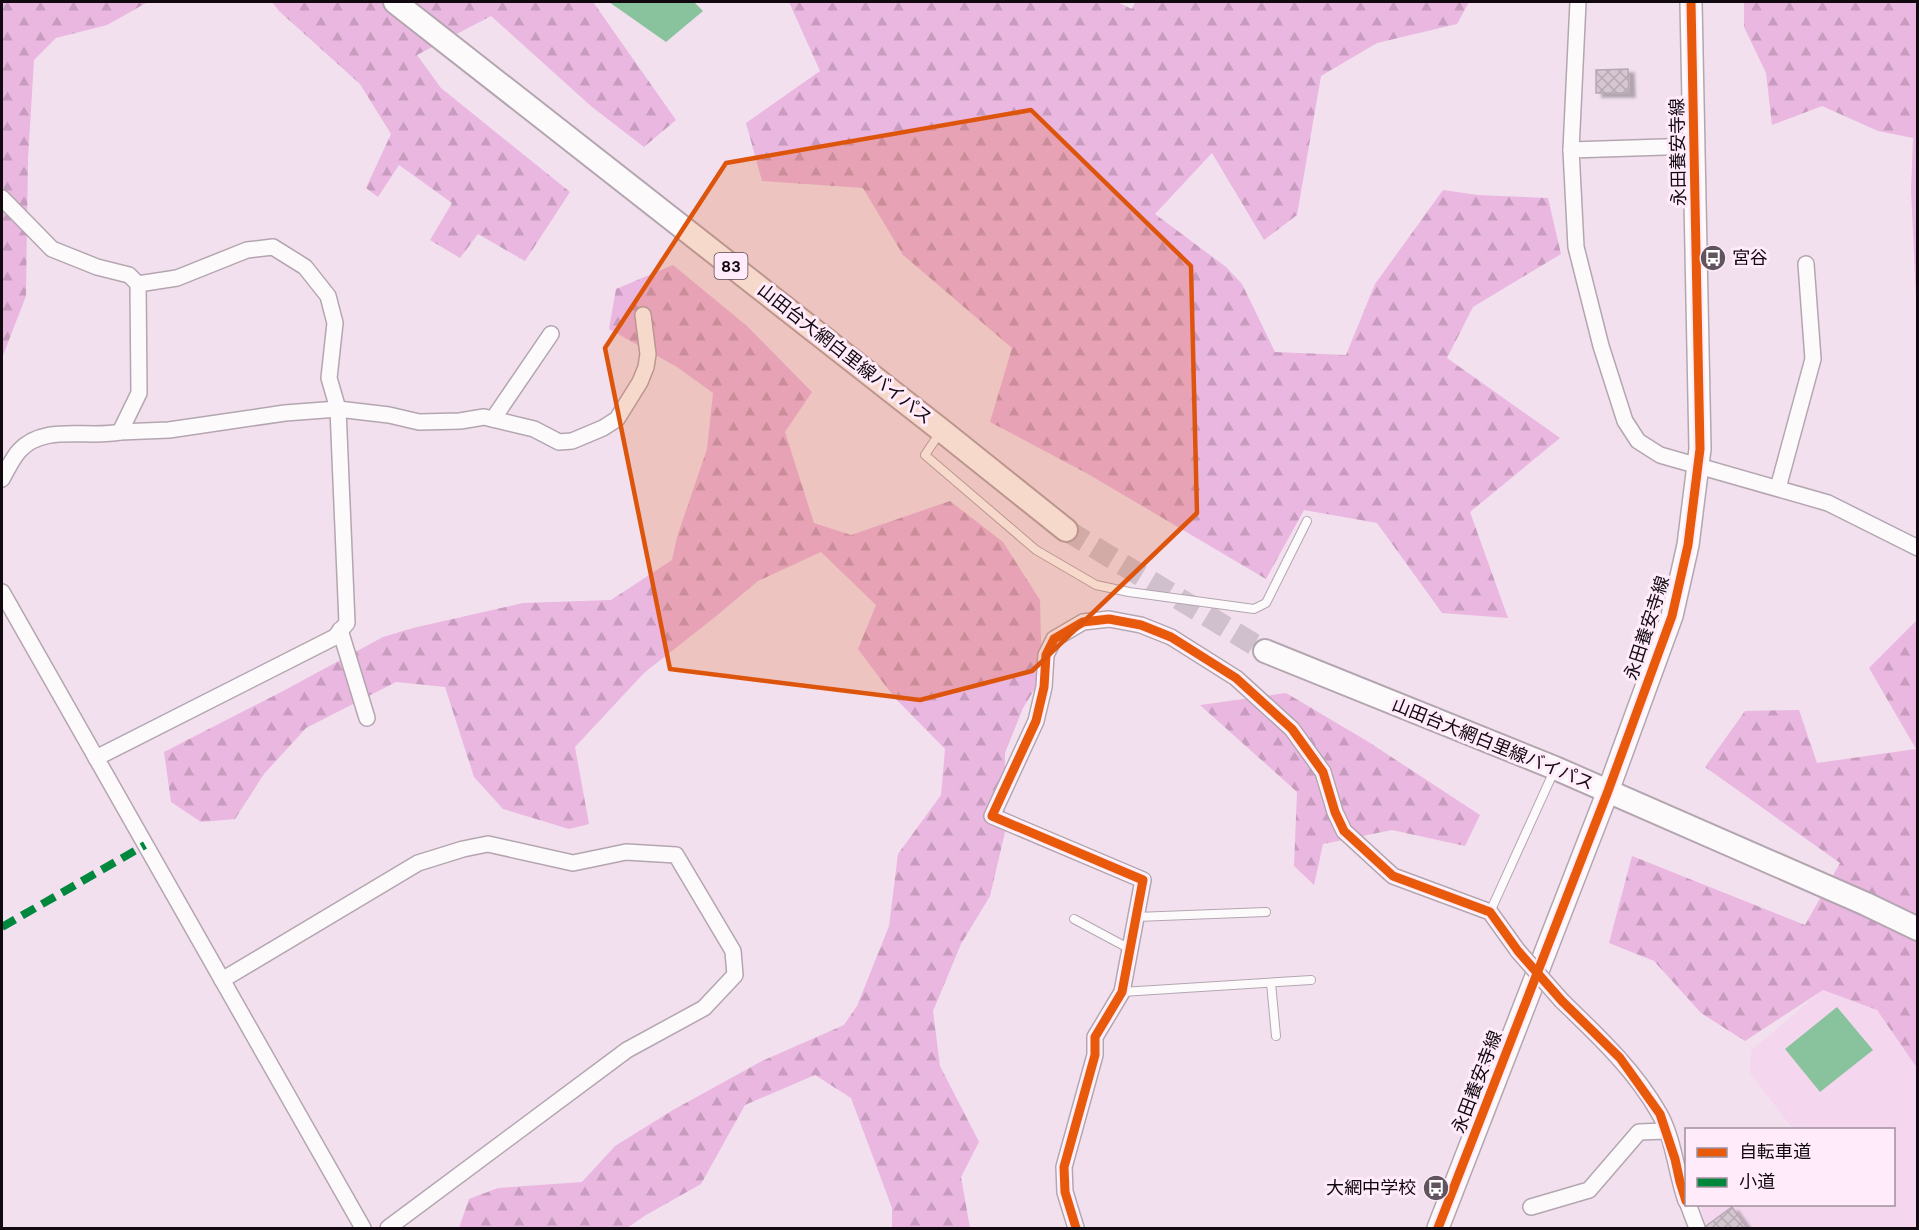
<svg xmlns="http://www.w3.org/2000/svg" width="1919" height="1230" font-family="'DM Sans','Noto Sans JP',sans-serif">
  <defs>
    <pattern id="forest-firs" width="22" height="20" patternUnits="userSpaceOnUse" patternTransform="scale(1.5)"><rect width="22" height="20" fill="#eab7e0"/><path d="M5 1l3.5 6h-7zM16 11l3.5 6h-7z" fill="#c89cbf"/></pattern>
    <pattern id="building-cross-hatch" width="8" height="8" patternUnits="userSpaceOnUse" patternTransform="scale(1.5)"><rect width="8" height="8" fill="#d5c6d1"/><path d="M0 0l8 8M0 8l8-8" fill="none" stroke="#b6a9b2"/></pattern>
    <filter id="shadow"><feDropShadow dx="6" dy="4" stdDeviation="1.5" flood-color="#0004"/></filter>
  </defs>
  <rect width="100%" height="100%" fill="#f2e0ee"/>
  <polygon fill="#f4d7ee" points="1822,990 1877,1010 1917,1068 1917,1228 1707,1228 1700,1205 1894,1204 1894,1130 1793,1129 1750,1073 1751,1051"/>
  <g fill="url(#forest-firs)">
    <polygon points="2,2 148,2 107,25 56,38 34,60 28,159 26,296 2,358"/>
    <polygon points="272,2 593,2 676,120 644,147 592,107 491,16 417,55 441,88 570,192 525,261 478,234 460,258 430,240 452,203 399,165 378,197 366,188 391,134 360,84 279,11"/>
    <polygon points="789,2 1117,2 1132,9 1135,2 1469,2 1457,24 1377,43 1321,76 1297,215 1264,240 1212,153 1155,214 1226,267 1242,284 1275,352 1346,355 1375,284 1443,190 1478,195 1548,198 1561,254 1473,307 1447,358 1560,438 1470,512 1508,618 1442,613 1377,523 1304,510 1266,579 1088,474 990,422 1012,348 903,255 863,188 762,181 746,123 820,71"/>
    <polygon points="1744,2 1917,2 1917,319 1911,190 1913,138 1878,131 1822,106 1772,125 1766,73 1744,27"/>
    <polygon points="673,265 747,326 812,392 785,432 814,523 851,535 950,501 1003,542 1040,600 1042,677 1023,708 1005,753 1005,832 990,896 961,944 933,1011 940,1066 979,1142 961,1177 970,1228 892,1228 892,1208 851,1098 815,1075 745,1105 701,1184 646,1215 627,1228 459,1228 469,1199 498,1188 582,1182 615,1146 673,1110 762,1061 844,1025 857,1006 889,926 898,854 941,795 945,749 894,697 858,649 876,605 821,552 758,581 715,617 644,673 575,747 589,824 569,829 503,809 474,777 445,687 396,682 306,728 264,774 235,819 201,822 171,802 164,752 285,690 383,637 413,628 523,603 611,600 672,560 677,537 707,449 713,393 677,367 609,329 616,289"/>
    <polygon points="1917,620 1917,1068 1877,1010 1823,990 1745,1041 1701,1013 1654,961 1609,943 1632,856 1805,925 1840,863 1705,767 1745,711 1799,710 1817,763 1916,749 1869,668"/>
    <polygon points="1286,693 1367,741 1480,815 1465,846 1392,830 1323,844 1314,885 1294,866 1297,792 1200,705"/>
  </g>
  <g fill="#88c39e">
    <polygon points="609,2 694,2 703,11 666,42"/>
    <polygon points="1837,1007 1873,1050 1820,1092 1785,1049"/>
  </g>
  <g fill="url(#building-cross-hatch)" stroke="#b7a8b3" stroke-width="1.5" filter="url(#shadow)">
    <polygon points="1628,69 1629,93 1596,93 1596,70"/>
    <polygon points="1732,1207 1747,1228 1707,1228 1706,1226"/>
  </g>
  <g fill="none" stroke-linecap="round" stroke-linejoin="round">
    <polyline stroke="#d0c0cd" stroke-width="22" stroke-dasharray="22 11" stroke-linecap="butt" points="1066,530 1265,651"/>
    <g stroke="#b4a6b0" stroke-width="10">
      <g id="lane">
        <polyline points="941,431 925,455 1036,550 1096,585 1129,592 1254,609 1266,603 1307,521"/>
        <polyline points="1490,912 1554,771"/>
        <polyline points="1136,917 1266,912"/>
        <polyline points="1074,919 1130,949"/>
        <polyline points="1271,983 1276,1036"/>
        <polyline points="1122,992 1311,980"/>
      </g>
    </g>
    <g stroke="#b4a6b0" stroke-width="18">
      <g id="street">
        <polyline points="1578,2 1571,150 1576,247 1601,346 1625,421 1638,441 1660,455 1828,503 1918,548"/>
        <polyline points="1571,150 1695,146"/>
        <polyline points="2,198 52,249 97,267 129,275 138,284"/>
        <polyline points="493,419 551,334"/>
        <polyline points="120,432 169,430 285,413 338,409 389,415 419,422 460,421 484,417 534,429 559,442 572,441 603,428 617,419 640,382 646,367 648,354 643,315"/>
        <path d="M2,479C7,470 12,459 19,451C44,423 88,439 120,432L139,393L138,284L177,278L247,250L273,247L305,267L328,296L335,323L329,378L338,409L347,623L335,637L96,758"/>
        <polyline points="1778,488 1813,359 1806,264"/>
        <polyline points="2,592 363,1228"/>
        <polyline points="340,630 367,718"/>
        <polyline points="222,980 418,863 463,849 488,844 573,863 626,852 676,855 733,951 735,975 704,1008 627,1050 388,1228"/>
        <path d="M1562,1001C1597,1035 1634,1069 1659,1113C1674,1139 1676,1173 1686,1201"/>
        <polyline points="1688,1204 1697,1228"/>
        <polyline points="1531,1207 1589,1190 1639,1132 1666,1131"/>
        <polyline points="1076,1228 1065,1192 1064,1167 1095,1055 1095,1037 1122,992 1143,880 992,816 1036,721 1044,687 1046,655 1054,639 1083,622 1109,619 1141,625 1171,637 1236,678 1292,729 1323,772 1335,812 1344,831 1393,876 1490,912 1518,951"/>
      </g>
    </g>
    <g stroke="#b4a6b0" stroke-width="24">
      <polyline id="secondary" points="1438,1228 1608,791 1672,616 1688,545 1700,449 1691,2"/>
    </g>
    <g stroke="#b4a6b0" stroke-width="26">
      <g id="primary">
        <polyline points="395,2 941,430 1066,530"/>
        <polyline points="1265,651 1555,768 1866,904 1918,929"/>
      </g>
    </g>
    <use href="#lane" stroke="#fdfafc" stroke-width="8"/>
    <use href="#street" stroke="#fdfafc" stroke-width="15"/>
    <use href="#secondary" stroke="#fdfafc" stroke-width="21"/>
    <use href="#primary" stroke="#fdfafc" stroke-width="22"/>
    <g stroke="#b4a6b0" stroke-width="18" stroke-linecap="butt">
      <polyline id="street-bridge" points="1518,951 1562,1001"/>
    </g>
    <use href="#street-bridge" stroke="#fdfafc" stroke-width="15"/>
    <polyline stroke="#00873e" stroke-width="8" stroke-dasharray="15 8" stroke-linecap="butt" points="2,927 145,845"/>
    <g stroke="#ffebfa" stroke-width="13">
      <g id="cycleway">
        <polyline points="1076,1228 1065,1192 1064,1167 1095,1055 1095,1037 1122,992 1143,880 992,816 1036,721 1044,687 1046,655 1054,639 1083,622 1109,619 1141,625 1171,637 1236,678 1292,729 1323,772 1335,812 1344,831 1393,876 1490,912 1518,951 1562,1001 1620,1058 1660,1114 1675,1159 1680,1182 1686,1201"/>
        <polyline points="1438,1228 1608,791 1672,616 1688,545 1700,449 1691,2"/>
      </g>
    </g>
    <use href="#cycleway" stroke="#e8590c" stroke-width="9"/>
  </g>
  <path fill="#dd550c" fill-opacity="0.2" stroke="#dd550c" stroke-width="4.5" stroke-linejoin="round" d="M1031,110L1191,266L1197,513L1032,671L920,700L670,669L605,348L726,163Z"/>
  <defs>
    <g id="bus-disc" transform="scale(1.35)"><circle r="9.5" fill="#60545e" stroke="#ffebfa"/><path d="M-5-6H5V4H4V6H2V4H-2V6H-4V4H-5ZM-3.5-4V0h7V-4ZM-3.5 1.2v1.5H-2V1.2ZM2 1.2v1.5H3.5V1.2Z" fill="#fff"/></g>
  </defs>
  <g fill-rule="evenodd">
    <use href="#bus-disc" x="1713" y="258"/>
    <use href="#bus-disc" x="1436" y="1188"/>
  </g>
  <g text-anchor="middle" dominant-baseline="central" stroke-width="6" stroke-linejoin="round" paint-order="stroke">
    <rect fill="#ffebfa" stroke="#594c56" stroke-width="1.5" x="714.5" y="253" width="33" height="26" rx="4.5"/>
    <g font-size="16" font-weight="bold" fill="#120810">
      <text x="731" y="266">83</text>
    </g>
    <g font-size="18" fill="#120810" stroke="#ffebfa">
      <text transform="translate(1678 152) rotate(-91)">永田養安寺線</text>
      <text transform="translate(845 354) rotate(38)">山田台大網白里線バイパス</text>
      <text transform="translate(1647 628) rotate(-72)">永田養安寺線</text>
      <text transform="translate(1493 744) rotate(22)">山田台大網白里線バイパス</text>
      <text transform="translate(1477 1082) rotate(-69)">永田養安寺線</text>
    </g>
    <g font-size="18" fill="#120810" stroke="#ffebfa" text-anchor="start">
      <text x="1732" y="258">宮谷</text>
      <text x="1416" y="1188" text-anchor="end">大網中学校</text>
    </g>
  </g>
  <rect width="1919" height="1230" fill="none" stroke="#120810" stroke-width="6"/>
  <rect x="1685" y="1128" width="210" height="78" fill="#ffebfa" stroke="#a0909c" stroke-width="1.5"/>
  <rect x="1697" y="1148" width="30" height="9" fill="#e8590c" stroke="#a0909c" stroke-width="1.5"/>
  <text x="1739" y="1158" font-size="18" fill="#120810">自転車道</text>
  <rect x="1697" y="1178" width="30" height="9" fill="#00873e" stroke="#a0909c" stroke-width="1.5"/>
  <text x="1739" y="1188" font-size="18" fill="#120810">小道</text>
</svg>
